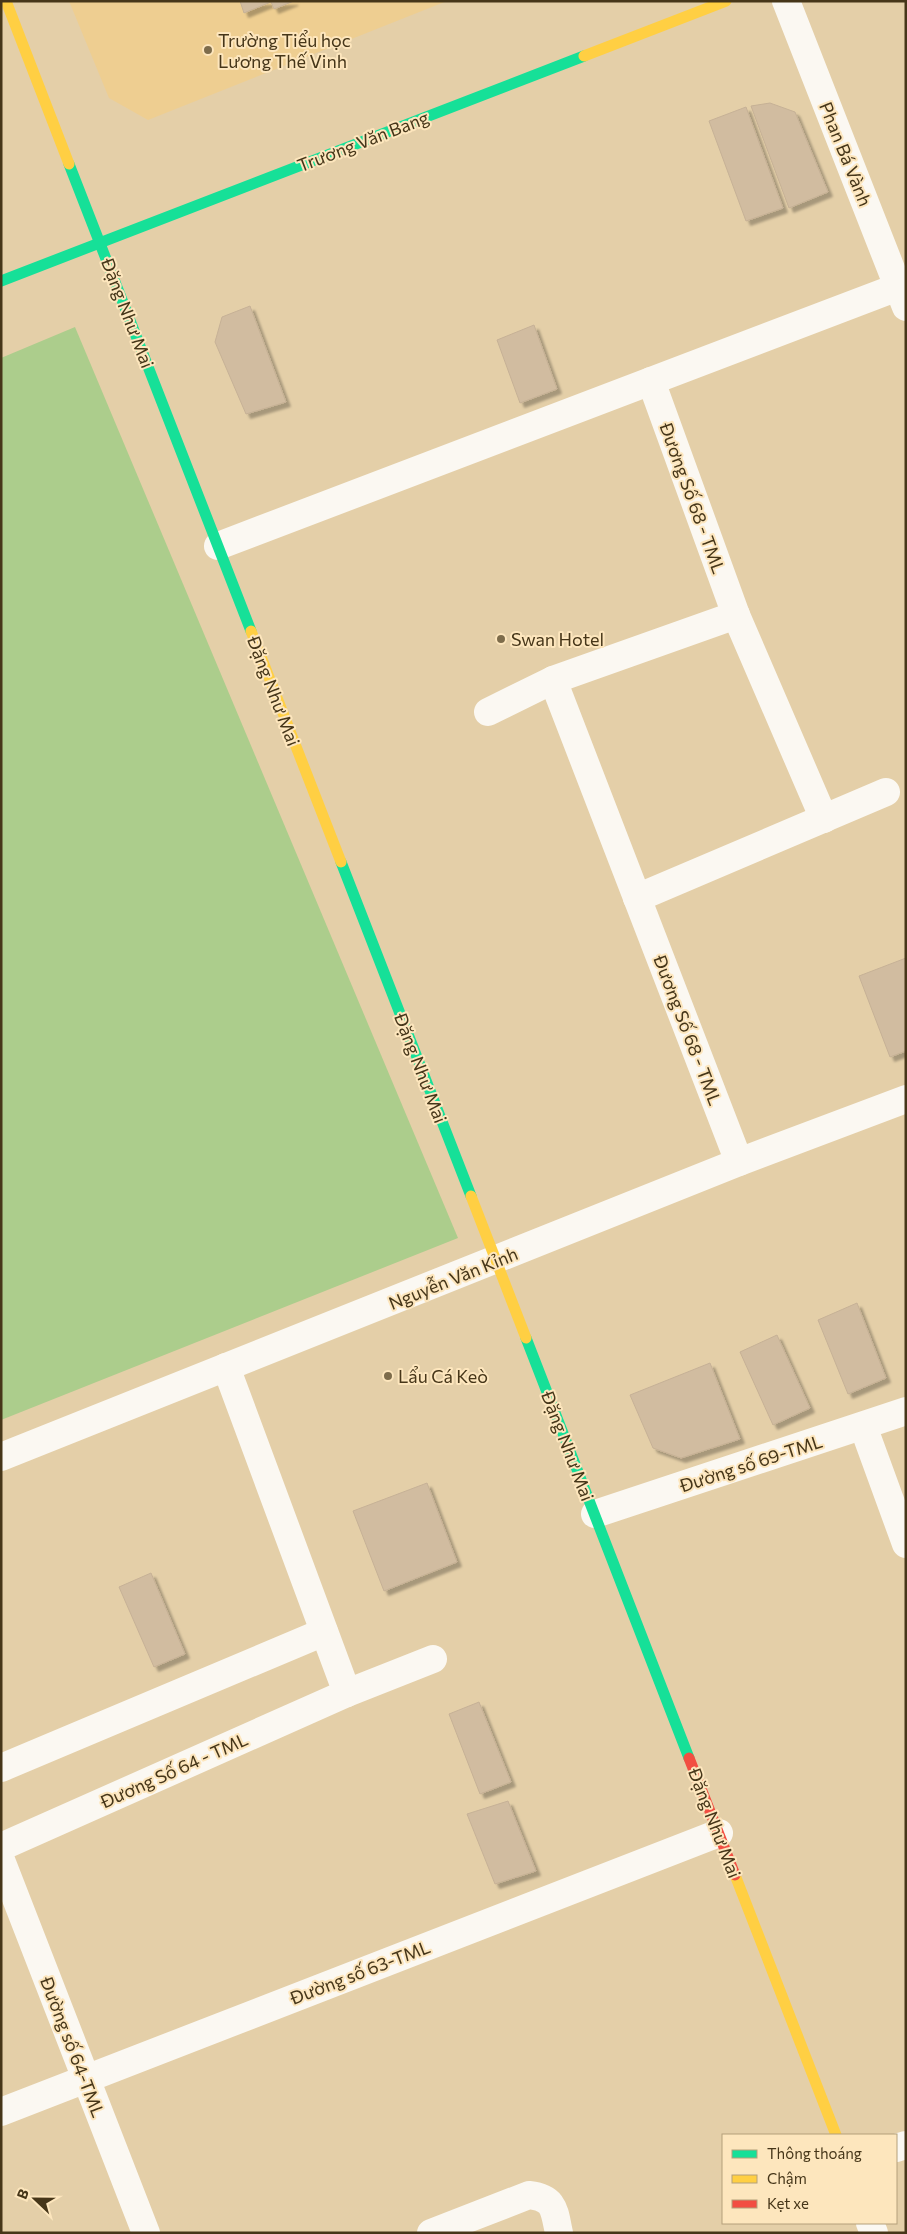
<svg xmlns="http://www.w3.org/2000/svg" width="907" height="2234" font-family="Commissioner,sans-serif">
  <defs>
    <filter id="shadow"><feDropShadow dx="4.5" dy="4.5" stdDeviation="1" flood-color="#0004"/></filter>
  </defs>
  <rect width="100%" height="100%" fill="#e4cfa8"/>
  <polygon fill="#eece91" points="69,1 447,1 148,120 109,98"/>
  <polygon fill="#accd8c" points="75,327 458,1238 1,1420 1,358"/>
  <g fill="#d1bca0" stroke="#c6b196" filter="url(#shadow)">
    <polygon points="240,1 294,1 274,9 271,2 244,13"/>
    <polygon points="770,103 795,112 828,192 789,208 751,106"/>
    <polygon points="746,107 783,208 746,221 709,121"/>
    <polygon points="250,306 286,402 246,414 215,342 222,317"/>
    <polygon points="534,325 557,389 520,403 497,340"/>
    <polygon points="906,958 906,1051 890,1057 859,976"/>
    <polygon points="857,1303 886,1378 848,1394 818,1320"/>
    <polygon points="777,1335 810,1408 773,1425 740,1352"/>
    <polygon points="710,1363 740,1439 681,1458 653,1448 630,1395"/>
    <polygon points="427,1483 457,1562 384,1591 353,1511"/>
    <polygon points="151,1573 185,1654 154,1667 119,1587"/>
    <polygon points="479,1702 511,1782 480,1794 449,1714"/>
    <polygon points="508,1801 536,1871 495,1884 467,1814"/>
  </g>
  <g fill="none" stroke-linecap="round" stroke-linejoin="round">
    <g stroke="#fbf8f2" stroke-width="28">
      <polyline points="786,1 906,307"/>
      <polyline points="651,381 736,615 824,819"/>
      <polyline points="218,546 898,287"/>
      <polyline points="553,680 739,1162"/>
      <polyline points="488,712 553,680 736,615"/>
      <polyline points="637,898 886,792"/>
      <polyline points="226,1367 347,1693"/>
      <polyline points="863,1426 906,1544"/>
      <polyline points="1,1457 739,1162 906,1099"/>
      <polyline points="595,1514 906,1411"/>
      <polyline points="1,1768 324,1632"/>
      <polyline points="1,1847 347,1693 433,1659"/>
      <polyline points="1,1860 146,2233"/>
      <polyline points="1,2112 719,1833"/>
      <polyline points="896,2148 906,2145"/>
      <polyline points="870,2223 874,2233"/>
      <path d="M431,2233L529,2195C555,2198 554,2210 559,2233"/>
    </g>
    <g stroke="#16e098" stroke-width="11">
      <polyline points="69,164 251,631"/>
      <polyline points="1,281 584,56"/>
      <polyline points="341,862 471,1196"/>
      <polyline points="526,1338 689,1758"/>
    </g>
    <g stroke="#ffcf43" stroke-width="11">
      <polyline points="6,1 69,164"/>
      <polyline points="584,56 726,1"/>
      <polyline points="251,631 341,862"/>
      <polyline points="471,1196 526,1338"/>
      <polyline points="735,1875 836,2135"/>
    </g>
    <polyline stroke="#f24e42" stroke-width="11" points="689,1758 735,1875"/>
  </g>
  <g fill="#7d6c4b" stroke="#fde6bd" stroke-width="2">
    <circle cx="208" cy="50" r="5"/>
    <circle cx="501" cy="639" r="5"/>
    <circle cx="388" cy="1376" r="5"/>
  </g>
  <g text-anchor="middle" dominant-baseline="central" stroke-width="4" stroke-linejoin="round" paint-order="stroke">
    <g font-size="18" fill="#463619" stroke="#fde6bd" text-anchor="start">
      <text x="218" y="40">Trường Tiểu học<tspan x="218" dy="21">Lương Thế Vinh</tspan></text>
      <text x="511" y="639">Swan Hotel</text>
      <text x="398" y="1376">Lẩu Cá Keò</text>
    </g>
    <g font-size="18" fill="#463619" stroke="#fde6bd">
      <text transform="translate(363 141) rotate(-21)">Trương Văn Bang</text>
      <text transform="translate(846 154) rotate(68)">Phan Bá Vành</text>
      <text transform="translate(128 313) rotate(69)">Đặng Như Mai</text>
      <text transform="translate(693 498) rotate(70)">Đương Số 68 - TML</text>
      <text transform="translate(274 691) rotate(69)">Đặng Như Mai</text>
      <text transform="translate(688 1030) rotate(69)">Đương Số 68 - TML</text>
      <text transform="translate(421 1068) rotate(69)">Đặng Như Mai</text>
      <text transform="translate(453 1278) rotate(-22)">Nguyễn Văn Kỉnh</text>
      <text transform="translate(568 1446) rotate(69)">Đặng Như Mai</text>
      <text transform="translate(751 1463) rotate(-18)">Đường số 69-TML</text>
      <text transform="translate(174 1770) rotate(-24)">Đương Số 64 - TML</text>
      <text transform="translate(715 1823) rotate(69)">Đặng Như Mai</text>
      <text transform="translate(360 1972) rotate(-21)">Đường số 63-TML</text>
      <text transform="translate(73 2047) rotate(69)">Đường số 64-TML</text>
    </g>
  </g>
  <rect width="907" height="2234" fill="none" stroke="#463619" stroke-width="5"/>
  <rect x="722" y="2134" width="175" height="90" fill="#fde6bd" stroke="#b4a07b"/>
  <rect x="732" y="2150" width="25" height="8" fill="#16e098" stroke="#b4a07b"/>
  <text x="767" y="2159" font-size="15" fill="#463619">Thông thoáng</text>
  <rect x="732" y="2175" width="25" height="8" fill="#ffcf43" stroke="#b4a07b"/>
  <text x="767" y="2184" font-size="15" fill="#463619">Chậm</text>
  <rect x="732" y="2200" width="25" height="8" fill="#f24e42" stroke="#b4a07b"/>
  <text x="767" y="2209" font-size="15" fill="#463619">Kẹt xe</text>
  <g transform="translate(35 2199) rotate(292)" stroke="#fde6bd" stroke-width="4" paint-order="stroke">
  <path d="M0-4L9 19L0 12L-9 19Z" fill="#463619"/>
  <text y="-8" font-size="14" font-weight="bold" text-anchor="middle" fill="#463619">B</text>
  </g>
</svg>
